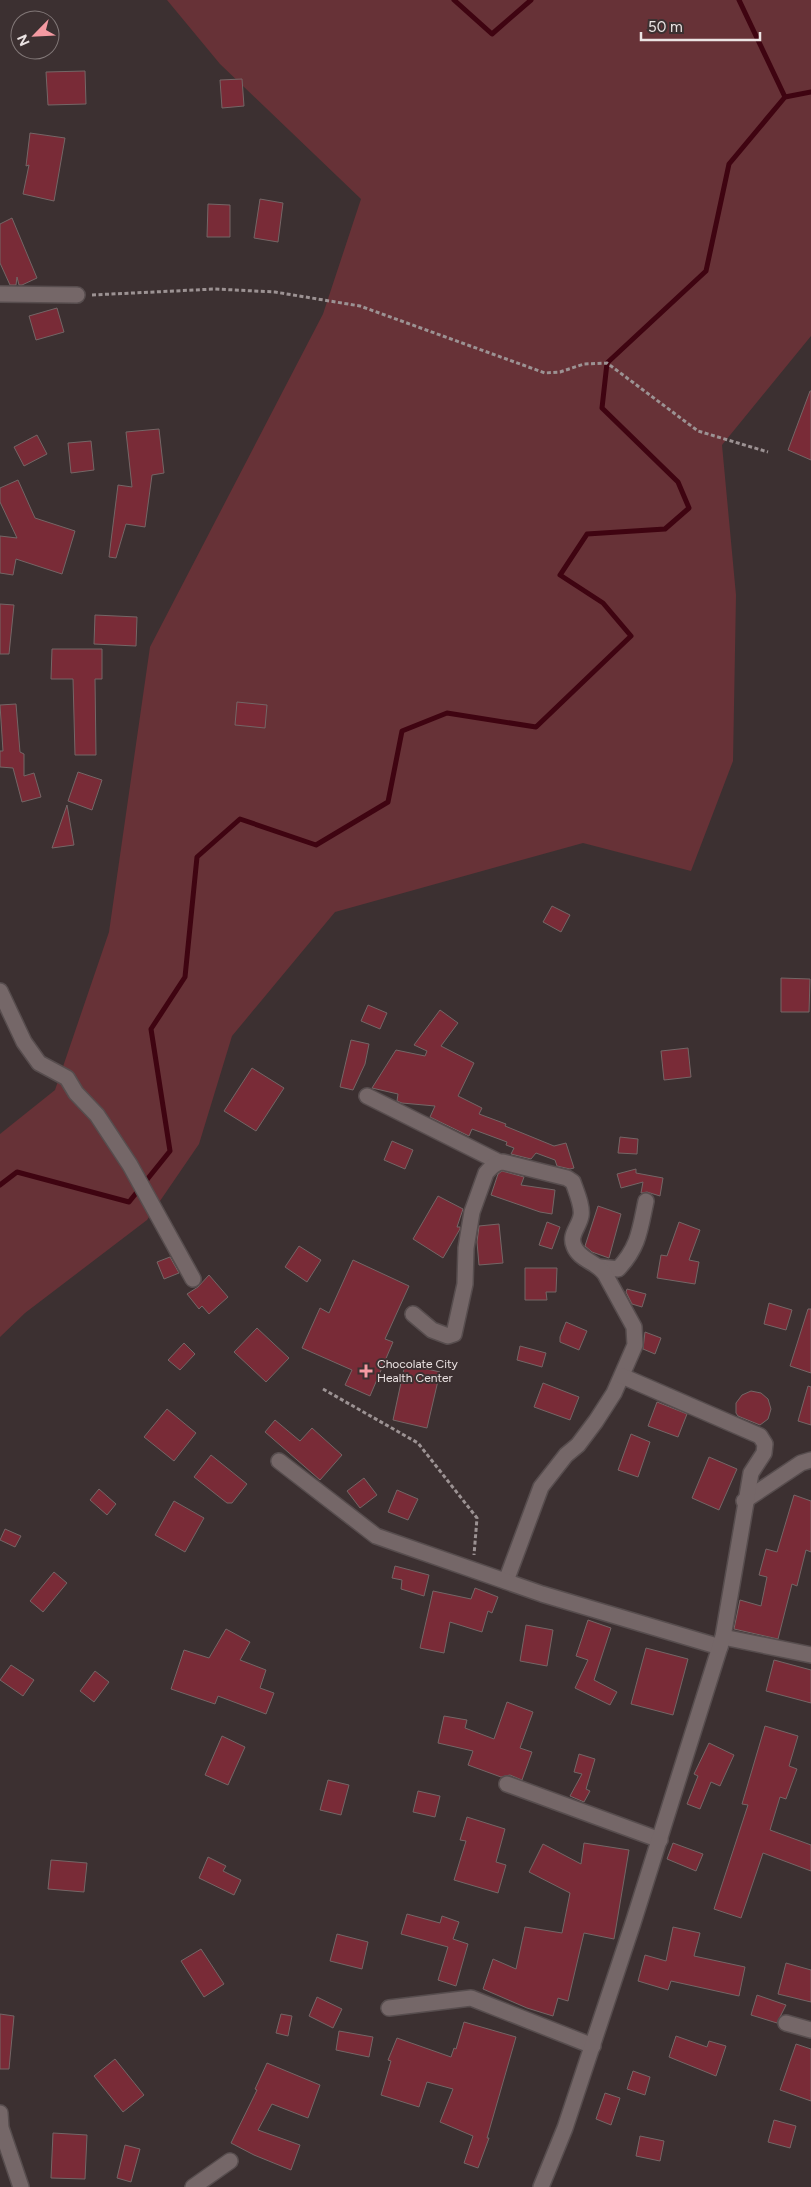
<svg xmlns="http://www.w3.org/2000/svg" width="811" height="2187" font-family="Figtree,sans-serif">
  <rect width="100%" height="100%" fill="#3c3031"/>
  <polygon fill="#673237" points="167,0 811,0 811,336 722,445 736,595 733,761 691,871 583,843 335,912 232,1036 199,1144 147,1220 25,1313 0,1337 0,1134 55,1090 109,932 150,647 323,314 361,199 220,64"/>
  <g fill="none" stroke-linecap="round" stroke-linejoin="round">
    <g stroke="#3f0411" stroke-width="5">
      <polyline points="454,0 492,34 531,0"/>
      <polyline points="739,0 785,97"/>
      <polyline points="0,1185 17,1172 129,1202 170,1151 151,1029 185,977 197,857 240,819 316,845 388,802 402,731 447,713 536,727 631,636 603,603 560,575 587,534 665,529 689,508 678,482 602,408 607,363 706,271 729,164 785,97 811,92"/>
    </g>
  </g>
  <g fill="#792b37" stroke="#746666">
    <polygon points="85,71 86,104 48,105 46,72"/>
    <polygon points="242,79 244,106 222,108 220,80"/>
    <polygon points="30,133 65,138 54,201 23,194 29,165 26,166"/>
    <polygon points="260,199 283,203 278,242 254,238"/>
    <polygon points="208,204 230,205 230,237 207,237"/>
    <polygon points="12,218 37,278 22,285 19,285 17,277 16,285 10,285 0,263 0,224"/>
    <polygon points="57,308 64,332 36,340 29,316"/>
    <polygon points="810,391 811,391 811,460 788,450"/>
    <polygon points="159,429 164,473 152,475 145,527 126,524 116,558 109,557 118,485 132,487 126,432"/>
    <polygon points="37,435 47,454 24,466 14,447"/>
    <polygon points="91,441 94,470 71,473 68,443"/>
    <polygon points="18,480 35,518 75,531 62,574 16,559 13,575 0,573 0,536 17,538 0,502 0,488"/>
    <polygon points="0,604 14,605 9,654 0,654"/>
    <polygon points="95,615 137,617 136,646 94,644"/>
    <polygon points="52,649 102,649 102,679 95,679 96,755 75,755 73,679 51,679"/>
    <polygon points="237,702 267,705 265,728 235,725"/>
    <polygon points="16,704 20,752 24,754 24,776 34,773 41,797 22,802 13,768 0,767 0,751 3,751 0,705"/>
    <polygon points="78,772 102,780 92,810 68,801"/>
    <polygon points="67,805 74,845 52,848"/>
    <polygon points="552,906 570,915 561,932 543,922"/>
    <polygon points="781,978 810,979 809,1012 781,1012"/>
    <polygon points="368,1005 387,1013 380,1029 361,1021"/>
    <polygon points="440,1010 458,1023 441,1046 474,1063 458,1096 482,1108 479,1114 506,1124 505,1126 554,1146 566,1143 574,1168 570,1169 557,1166 555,1160 536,1153 531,1159 511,1154 514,1148 506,1145 507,1142 472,1129 469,1136 430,1117 435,1106 402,1103 397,1101 398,1094 372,1088 396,1050 425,1056 427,1051 414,1045"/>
    <polygon points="351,1040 369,1044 365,1064 353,1090 340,1087"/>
    <polygon points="688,1048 691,1077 664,1080 661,1051"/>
    <polygon points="252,1068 284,1088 256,1131 224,1111"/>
    <polygon points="620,1137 638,1139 637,1154 618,1153"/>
    <polygon points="392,1141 413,1150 405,1169 384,1160"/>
    <polygon points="636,1169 636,1173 663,1178 660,1196 647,1192 641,1193 643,1182 621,1188 617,1174"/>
    <polygon points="502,1171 524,1177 521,1185 555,1190 552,1214 540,1212 491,1195 498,1174"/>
    <polygon points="438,1196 463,1209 457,1227 460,1227 460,1229 443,1258 413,1239"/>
    <polygon points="598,1206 621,1214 609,1258 592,1252 585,1246"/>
    <polygon points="547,1222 560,1227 552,1249 539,1245"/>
    <polygon points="679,1222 700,1230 689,1260 699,1262 695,1284 657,1278 661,1255 667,1256"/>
    <polygon points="499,1224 503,1263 479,1265 477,1242 479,1226"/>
    <polygon points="299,1246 321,1260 307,1282 285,1267"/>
    <polygon points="170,1257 179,1273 164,1279 157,1262"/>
    <polygon points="353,1260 409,1286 385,1339 393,1342 370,1396 345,1385 352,1370 302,1348 320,1308 329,1313"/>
    <polygon points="525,1268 557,1268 556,1292 546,1292 547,1300 525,1300"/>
    <polygon points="209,1275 228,1297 209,1314 202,1306 199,1309 187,1294 198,1287"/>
    <polygon points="627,1289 646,1294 642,1307 632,1304 626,1292"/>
    <polygon points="769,1303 792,1310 786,1330 764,1324"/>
    <polygon points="808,1309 811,1309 811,1373 790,1366"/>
    <polygon points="566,1322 587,1331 579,1350 560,1342 560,1337"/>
    <polygon points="257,1328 289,1358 266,1382 234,1352"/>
    <polygon points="645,1332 661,1338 655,1354 643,1349"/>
    <polygon points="184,1343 195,1354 180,1370 168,1360"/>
    <polygon points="520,1346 546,1353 542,1367 517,1360"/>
    <polygon points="405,1364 440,1372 427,1428 393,1420"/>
    <polygon points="543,1383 579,1397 570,1420 534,1407"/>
    <polygon points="808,1386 811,1387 811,1425 798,1421"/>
    <polygon points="751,1391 761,1393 768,1399 771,1409 768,1419 760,1425 738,1416 736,1413 736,1403 742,1395"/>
    <polygon points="657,1402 687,1414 678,1437 648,1426"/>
    <polygon points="167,1409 196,1433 174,1461 144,1437"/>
    <polygon points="275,1420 300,1441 312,1428 342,1455 320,1480 265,1432"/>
    <polygon points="631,1434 650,1442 638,1477 618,1470"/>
    <polygon points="211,1455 247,1484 232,1503 227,1503 194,1477"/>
    <polygon points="709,1457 737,1469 719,1510 692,1498"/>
    <polygon points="364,1478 377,1495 360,1508 347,1491"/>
    <polygon points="99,1489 116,1504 107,1515 90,1500"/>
    <polygon points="397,1490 418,1499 408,1520 388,1512"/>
    <polygon points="794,1495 811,1501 811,1552 806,1550 797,1586 792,1584 778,1639 734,1629 740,1600 761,1606 767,1577 759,1575 766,1549 777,1552"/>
    <polygon points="174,1501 204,1518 185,1552 155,1535"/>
    <polygon points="5,1529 21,1536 15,1547 0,1540"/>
    <polygon points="395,1566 429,1575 424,1596 401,1589 402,1580 392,1578"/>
    <polygon points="54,1572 67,1583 43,1612 30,1601"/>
    <polygon points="475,1588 498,1597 492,1613 488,1611 482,1632 450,1622 444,1653 420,1648 433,1591 471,1599"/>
    <polygon points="588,1620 611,1628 594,1680 617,1692 610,1705 575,1688 588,1660 576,1656"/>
    <polygon points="526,1625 553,1630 547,1666 520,1661"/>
    <polygon points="226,1629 250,1642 240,1660 266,1670 260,1688 274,1693 266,1714 218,1696 215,1704 171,1689 184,1650 209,1658"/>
    <polygon points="646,1648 688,1659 673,1715 631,1704"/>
    <polygon points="774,1660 811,1670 811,1703 766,1691"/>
    <polygon points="11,1665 34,1680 23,1696 0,1680"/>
    <polygon points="95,1671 109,1682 94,1702 80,1691"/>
    <polygon points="507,1702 533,1712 520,1748 532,1752 522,1780 510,1775 501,1777 468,1765 473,1751 438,1743 444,1716 467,1720 465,1728 494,1739"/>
    <polygon points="765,1726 798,1736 789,1766 797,1769 786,1799 780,1797 770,1830 811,1845 811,1871 763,1853 741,1918 714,1909 748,1805 742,1804"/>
    <polygon points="222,1736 245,1747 228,1785 205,1775"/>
    <polygon points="709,1743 734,1755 720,1786 711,1782 700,1809 687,1804 698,1776 694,1774"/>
    <polygon points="579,1754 595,1759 586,1789 590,1791 584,1802 570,1796 582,1774 574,1772"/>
    <polygon points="328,1780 349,1785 341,1815 320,1810"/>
    <polygon points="418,1791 440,1796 435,1817 413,1812"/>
    <polygon points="467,1817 505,1829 496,1862 506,1865 498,1893 454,1880 466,1841 460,1840"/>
    <polygon points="584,1843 629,1850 614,1939 584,1933 568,2001 558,1998 553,2016 527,2008 483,1989 493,1959 516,1969 525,1927 562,1933 570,1893 529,1872 543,1844 581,1864"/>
    <polygon points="673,1843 703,1854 696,1871 667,1859"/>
    <polygon points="208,1857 226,1866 223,1871 241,1880 234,1895 199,1878"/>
    <polygon points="51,1860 87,1863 84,1892 48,1889"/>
    <polygon points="407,1914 440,1923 442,1916 459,1922 453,1939 468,1944 456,1986 438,1980 448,1947 401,1934"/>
    <polygon points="673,1927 700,1933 694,1956 745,1967 739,1996 671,1981 668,1990 638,1981 645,1955 666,1961"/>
    <polygon points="337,1934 368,1942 362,1969 330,1961"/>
    <polygon points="201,1949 224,1984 204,1997 181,1961"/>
    <polygon points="786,1963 811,1970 811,2002 778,1994"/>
    <polygon points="757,1995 786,2005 777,2023 751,2015"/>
    <polygon points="317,1997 342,2009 333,2028 309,2016"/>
    <polygon points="0,2014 14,2016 9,2069 0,2069"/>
    <polygon points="281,2014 292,2016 288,2036 276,2033"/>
    <polygon points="464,2022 516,2037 487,2138 489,2138 478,2168 464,2163 473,2136 440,2122 453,2089 427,2082 419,2107 381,2095 391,2061 388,2060 397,2038 451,2057 454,2048 456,2049"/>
    <polygon points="339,2031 373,2037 369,2057 336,2050"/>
    <polygon points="676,2036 707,2047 709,2041 726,2046 716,2076 669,2057"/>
    <polygon points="796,2044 811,2049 811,2101 780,2090"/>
    <polygon points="115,2059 144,2095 123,2112 94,2076"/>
    <polygon points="267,2063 320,2085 308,2118 272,2104 258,2130 300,2145 291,2170 254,2155 231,2143 257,2090 255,2089"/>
    <polygon points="633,2071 650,2077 645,2095 627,2089"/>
    <polygon points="605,2093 620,2098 611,2125 596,2119"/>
    <polygon points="774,2120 796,2126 790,2148 768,2142"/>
    <polygon points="53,2133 87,2135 85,2179 51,2178"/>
    <polygon points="640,2136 664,2141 660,2161 636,2156"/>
    <polygon points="125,2145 140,2149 131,2182 117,2178"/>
  </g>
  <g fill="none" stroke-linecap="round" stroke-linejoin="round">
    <g stroke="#574d4e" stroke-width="18">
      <g id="minor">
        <polyline points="0,294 77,295"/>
        <polyline points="0,991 24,1042 39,1063 67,1078 76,1093 97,1115 130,1165 193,1279"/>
        <polyline points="367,1096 499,1162"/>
        <path d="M600,1267L618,1269C639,1247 640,1229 646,1201"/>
        <path d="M413,1314L432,1330L448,1336L454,1334L465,1284L466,1248L472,1212L486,1173C491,1167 496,1162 503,1162L567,1178L573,1182C576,1191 583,1207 581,1216C579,1227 569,1235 574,1246C579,1260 597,1262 605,1274L634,1327L635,1345L614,1393L596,1421L578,1445L566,1455L541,1487L506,1581"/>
        <polyline points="279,1461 376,1536 542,1594 720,1647"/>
        <polyline points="744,1501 801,1463 811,1460"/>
        <polyline points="723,1637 811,1655"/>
        <polyline points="507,1784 660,1840"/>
        <polyline points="389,2008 471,1998 593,2046"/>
        <polyline points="786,2023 811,2030"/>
        <polyline points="0,2113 1,2128 21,2187"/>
        <polyline points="193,2187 230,2161"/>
        <polyline points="541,2187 565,2128 633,1923 723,1637 751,1473 764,1453 765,1444 760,1436 622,1376"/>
      </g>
    </g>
    <g stroke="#9c9293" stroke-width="3" stroke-dasharray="4 2.5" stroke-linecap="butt">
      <polyline points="92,295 215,289 275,292 360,306 545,373 560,372 584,364 607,363 698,431 768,452"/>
      <polyline points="323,1389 418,1443 477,1518 474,1555"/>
    </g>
    <use href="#minor" stroke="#756768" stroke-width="15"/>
  </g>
  <path fill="#f49aa2" stroke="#3c3031" stroke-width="2" d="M363.5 1363.5h5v5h5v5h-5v5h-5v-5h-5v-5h5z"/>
  <g text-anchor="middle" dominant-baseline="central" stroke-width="4" stroke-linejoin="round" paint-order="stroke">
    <g font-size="12" fill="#ebe3e3" stroke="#3c3031" text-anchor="start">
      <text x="377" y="1364">Chocolate City<tspan x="377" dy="14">Health Center</tspan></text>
    </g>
  </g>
  <g transform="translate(35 35) rotate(246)"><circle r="24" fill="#3c3031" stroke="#827878"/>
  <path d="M0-4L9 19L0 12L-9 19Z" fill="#f49aa2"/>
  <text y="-8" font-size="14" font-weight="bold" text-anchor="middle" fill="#ebe3e3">N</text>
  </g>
  <path d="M641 32v8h119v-8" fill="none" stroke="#ebe3e3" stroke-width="2.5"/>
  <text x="648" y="32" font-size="15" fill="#ebe3e3" stroke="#3c3031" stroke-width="4" paint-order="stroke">50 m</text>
</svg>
